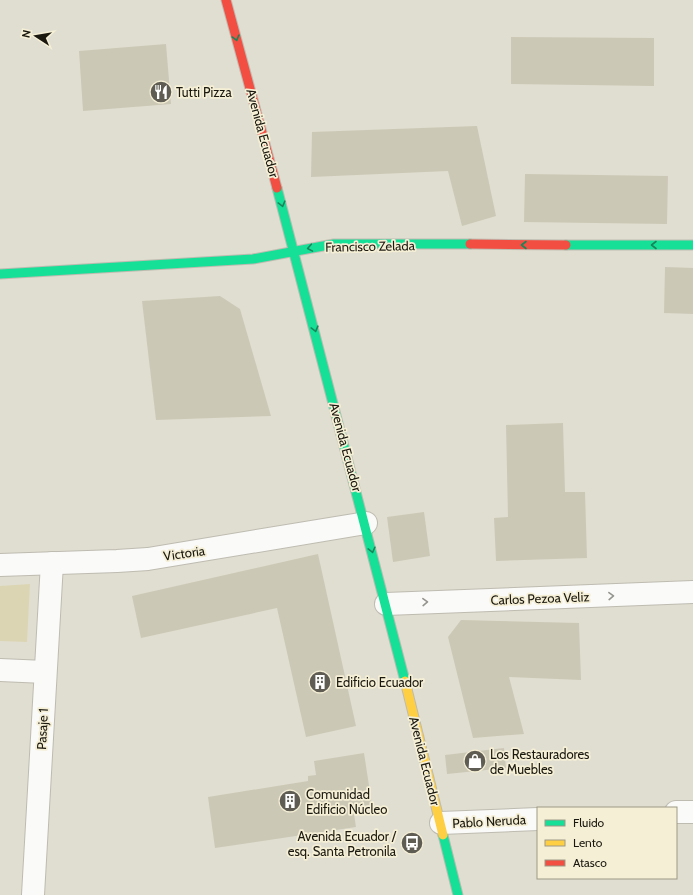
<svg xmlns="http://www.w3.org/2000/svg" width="693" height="895" font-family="Cabin,sans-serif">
  <rect width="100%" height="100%" fill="#e0ded0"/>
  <polygon fill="#dcd5b4" points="30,584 27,642 0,641 0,586"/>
  <g fill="#ccc8b6">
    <polygon points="511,37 654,38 654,86 511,84"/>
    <polygon points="166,44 171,104 83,111 79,51"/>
    <polygon points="477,126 496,216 462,226 448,171 311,177 312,132"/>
    <polygon points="525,174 668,176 667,224 524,222"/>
    <polygon points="665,267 693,268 693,314 664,313"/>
    <polygon points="220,296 240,309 271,416 156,420 142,301"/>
    <polygon points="563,423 565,492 585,492 587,558 496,561 494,518 508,517 506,425"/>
    <polygon points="424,512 430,556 393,562 387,517"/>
    <polygon points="318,554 356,726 306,737 277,608 141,638 132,596"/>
    <polygon points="461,620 579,623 581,680 509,677 524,734 473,738 448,637"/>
    <polygon points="504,748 506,768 447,774 445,755"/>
    <polygon points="364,753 372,805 353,807 356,827 215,848 208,797 308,781 308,776 316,775 314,761"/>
  </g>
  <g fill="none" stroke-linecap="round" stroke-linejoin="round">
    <g stroke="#bebbb1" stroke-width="24">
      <g id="street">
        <polyline points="0,565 117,561 148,559 366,523"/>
        <polyline points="386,604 693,592"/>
        <polyline points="0,670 45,672"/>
        <polyline points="676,812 693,812"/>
        <polyline points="441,823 538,819"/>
        <polyline points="33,895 52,563"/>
      </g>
    </g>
    <g stroke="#bebbb1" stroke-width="11">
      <g id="fast">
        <polyline points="277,188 405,681"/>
        <polyline points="566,245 693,245"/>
        <polyline points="0,274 253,259 334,244 470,244"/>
        <polyline points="443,835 458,895"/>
      </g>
    </g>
    <g stroke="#bebbb1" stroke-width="11">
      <polyline id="slow" points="405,681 443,835"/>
    </g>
    <g stroke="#bebbb1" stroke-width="11">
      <g id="jam">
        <polyline points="226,0 277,188"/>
        <polyline points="470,244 566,245"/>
      </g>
    </g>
    <use href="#street" stroke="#fafaf8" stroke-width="22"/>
    <use href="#fast" stroke="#16e098" stroke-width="9"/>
    <use href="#slow" stroke="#ffcf43" stroke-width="9"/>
    <use href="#jam" stroke="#f24e42" stroke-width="9"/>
  </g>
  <defs><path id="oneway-chevron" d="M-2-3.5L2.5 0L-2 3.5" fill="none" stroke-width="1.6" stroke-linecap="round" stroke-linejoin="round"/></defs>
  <g stroke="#18865a">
    <use href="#oneway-chevron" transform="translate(236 38) rotate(75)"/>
    <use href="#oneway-chevron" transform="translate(282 204) rotate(75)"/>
    <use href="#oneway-chevron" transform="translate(524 245) rotate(-180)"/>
    <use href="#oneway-chevron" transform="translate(654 245) rotate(-180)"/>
    <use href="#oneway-chevron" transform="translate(310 248) rotate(170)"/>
    <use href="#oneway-chevron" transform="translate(315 329) rotate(75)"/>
    <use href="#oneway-chevron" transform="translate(372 550) rotate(76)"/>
  </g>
  <g stroke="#95948f">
    <use href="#oneway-chevron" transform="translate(611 596) rotate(-2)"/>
    <use href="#oneway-chevron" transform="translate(425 602) rotate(-2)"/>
  </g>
  <defs>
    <g id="restaurant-disc" transform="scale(1.15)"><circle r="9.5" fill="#5f5d53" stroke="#f5efd6"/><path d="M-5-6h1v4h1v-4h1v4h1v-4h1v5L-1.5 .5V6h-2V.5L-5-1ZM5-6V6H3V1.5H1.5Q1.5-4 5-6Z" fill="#fff"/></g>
    <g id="building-disc" transform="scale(1.15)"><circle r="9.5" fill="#5f5d53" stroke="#f5efd6"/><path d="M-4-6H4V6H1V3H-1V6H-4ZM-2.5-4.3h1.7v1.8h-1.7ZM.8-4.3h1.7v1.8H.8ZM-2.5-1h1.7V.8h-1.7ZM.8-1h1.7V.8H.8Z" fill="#fff"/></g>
    <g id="shop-disc" transform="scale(1.15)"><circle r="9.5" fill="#5f5d53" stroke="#f5efd6"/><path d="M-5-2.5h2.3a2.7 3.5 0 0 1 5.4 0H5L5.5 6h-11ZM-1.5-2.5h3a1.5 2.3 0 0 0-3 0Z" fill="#fff"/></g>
    <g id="bus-disc" transform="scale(1.15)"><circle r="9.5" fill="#5f5d53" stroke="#f5efd6"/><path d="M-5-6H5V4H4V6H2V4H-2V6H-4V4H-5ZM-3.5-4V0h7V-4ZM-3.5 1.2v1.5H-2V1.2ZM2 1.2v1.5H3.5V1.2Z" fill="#fff"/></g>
  </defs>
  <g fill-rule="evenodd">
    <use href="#restaurant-disc" x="161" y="92"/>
    <use href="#building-disc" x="320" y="682"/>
    <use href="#shop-disc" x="475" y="761"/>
    <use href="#building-disc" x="290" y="801"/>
    <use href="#bus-disc" x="412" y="843"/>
  </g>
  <g text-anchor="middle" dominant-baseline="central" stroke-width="3.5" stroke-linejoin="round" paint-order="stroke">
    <g font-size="13" fill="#1a180f" stroke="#f5efd6" text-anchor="start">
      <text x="176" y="92">Tutti Pizza</text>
      <text x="336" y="682">Edificio Ecuador</text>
      <text x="490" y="754">Los Restauradores<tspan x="490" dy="15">de Muebles</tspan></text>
      <text x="306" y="794">Comunidad<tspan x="306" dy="15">Edificio Núcleo</tspan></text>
      <text x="396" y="836" text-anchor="end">Avenida Ecuador /<tspan x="396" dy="15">esq. Santa Petronila</tspan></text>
    </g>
    <g font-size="13" fill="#1a180f" stroke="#f5efd6">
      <text transform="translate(263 133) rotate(75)">Avenida Ecuador</text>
      <text transform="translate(370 246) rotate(-1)">Francisco Zelada</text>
      <text transform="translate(346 447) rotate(75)">Avenida Ecuador</text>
      <text transform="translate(184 553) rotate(-8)">Victoria</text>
      <text transform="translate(540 598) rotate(-2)">Carlos Pezoa Veliz</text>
      <text transform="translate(42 729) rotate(-87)">Pasaje 1</text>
      <text transform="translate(425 761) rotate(76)">Avenida Ecuador</text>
      <text transform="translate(489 821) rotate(-3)">Pablo Neruda</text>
    </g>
  </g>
  <rect x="537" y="807" width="140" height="72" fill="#f5efd6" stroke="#9d9986"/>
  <rect x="545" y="820" width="20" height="6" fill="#16e098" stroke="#9d9986"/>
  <text x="573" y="827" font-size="12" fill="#1a180f">Fluido</text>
  <rect x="545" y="840" width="20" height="6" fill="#ffcf43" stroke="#9d9986"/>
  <text x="573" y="847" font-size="12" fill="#1a180f">Lento</text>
  <rect x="545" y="860" width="20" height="6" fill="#f24e42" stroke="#9d9986"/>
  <text x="573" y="867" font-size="12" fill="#1a180f">Atasco</text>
  <g transform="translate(36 36) rotate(282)" stroke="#f5efd6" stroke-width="3" paint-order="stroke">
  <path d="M0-3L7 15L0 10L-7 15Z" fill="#1a180f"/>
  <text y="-6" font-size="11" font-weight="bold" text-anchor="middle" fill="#1a180f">N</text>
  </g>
</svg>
